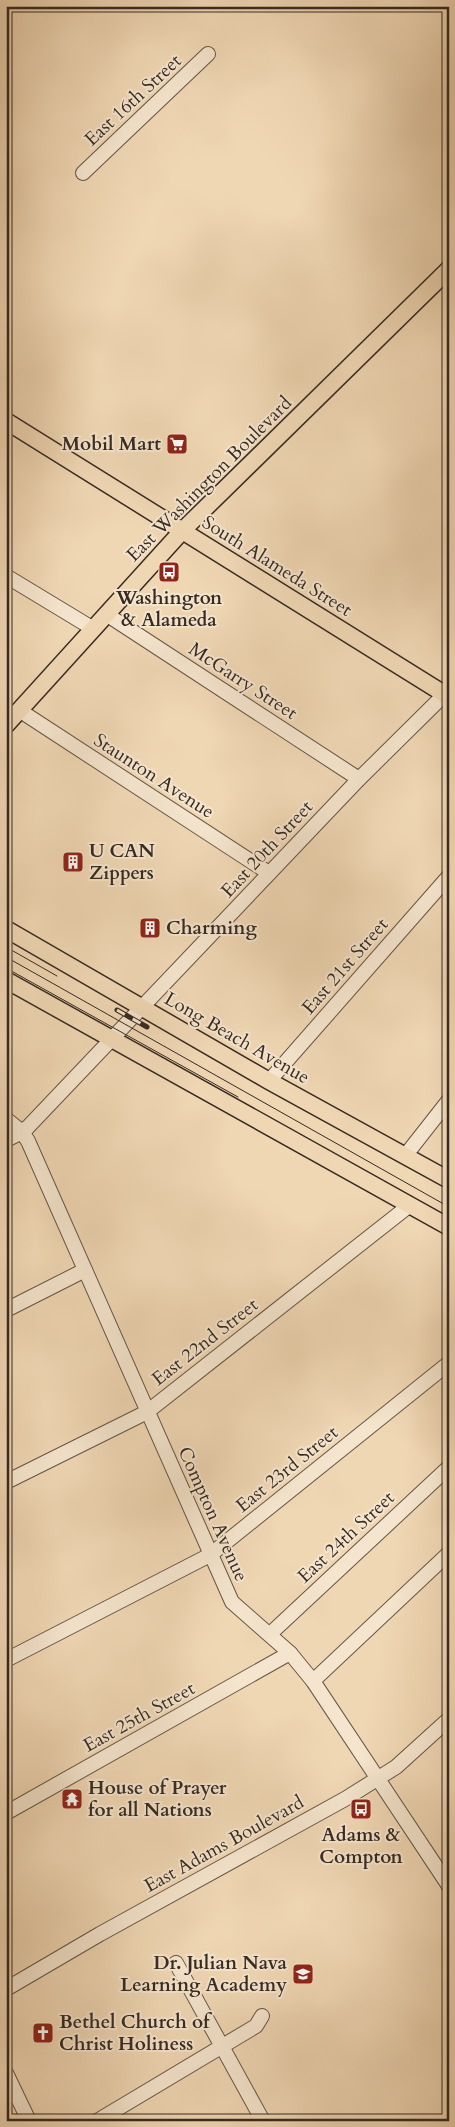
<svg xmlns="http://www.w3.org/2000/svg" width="455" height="2127" font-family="Cardo,serif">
  <rect width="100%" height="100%" fill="#f0d7b4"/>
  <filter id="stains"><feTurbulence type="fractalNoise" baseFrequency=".004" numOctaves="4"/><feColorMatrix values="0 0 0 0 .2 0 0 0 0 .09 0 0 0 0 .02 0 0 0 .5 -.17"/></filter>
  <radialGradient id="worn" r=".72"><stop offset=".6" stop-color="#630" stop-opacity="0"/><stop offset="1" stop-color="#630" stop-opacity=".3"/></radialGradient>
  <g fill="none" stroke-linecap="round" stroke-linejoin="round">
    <g stroke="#645546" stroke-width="16">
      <g id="minor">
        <polyline points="83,173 208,54"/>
        <polyline points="6,576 92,628"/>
        <polyline points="106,614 359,779"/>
        <polyline points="19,710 269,873"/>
        <polyline points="269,1081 449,876"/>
        <polyline points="6,1119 22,1132 28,1141 232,1602 290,1653 313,1681 449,1886"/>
        <polyline points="6,1140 22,1132 28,1127 359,779 444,695 449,688"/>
        <polyline points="405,1156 449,1100"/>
        <polyline points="6,1310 85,1270"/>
        <polyline points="6,1482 147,1412 410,1205"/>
        <polyline points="270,1634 449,1467"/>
        <polyline points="6,1660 210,1555 449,1363"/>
        <polyline points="313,1681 449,1553"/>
        <polyline points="6,1813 290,1653"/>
        <polyline points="176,1963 263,2121"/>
        <polyline points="6,1989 100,1934 345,1799 396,1767 449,1719"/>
        <polyline points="6,2073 29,2121"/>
        <polyline points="97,2121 256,2026 262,2016"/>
      </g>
    </g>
    <g stroke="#362a22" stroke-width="19">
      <g id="major">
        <polyline points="6,421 449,697"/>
        <polyline points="6,725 183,530 449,269"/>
        <polyline points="6,929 269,1081 449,1180"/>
        <polyline points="6,980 449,1227"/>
      </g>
    </g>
    <use href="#minor" stroke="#f5e5ce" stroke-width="14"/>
    <use href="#major" stroke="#f0d7b4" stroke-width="16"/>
    <g stroke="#362a22" stroke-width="1">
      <polyline points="6,947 57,976"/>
      <polyline points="6,957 449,1207"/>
      <polyline points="6,968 238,1097"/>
    </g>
    <g stroke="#362a22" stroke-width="5">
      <polyline id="rail" points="117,1010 147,1027"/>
    </g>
    <use href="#rail" stroke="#f5e5ce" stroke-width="3" stroke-dasharray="9" stroke-linecap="butt"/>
  </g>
  <defs>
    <g id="supermarket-square" transform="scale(1.125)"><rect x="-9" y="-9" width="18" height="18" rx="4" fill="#8f2418" stroke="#f5e5ce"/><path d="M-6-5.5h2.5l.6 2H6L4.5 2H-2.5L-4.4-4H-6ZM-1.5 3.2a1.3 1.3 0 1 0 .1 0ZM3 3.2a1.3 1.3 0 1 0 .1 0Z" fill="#fff"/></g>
    <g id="bus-square" transform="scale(1.125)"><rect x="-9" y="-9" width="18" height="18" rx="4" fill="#8f2418" stroke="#f5e5ce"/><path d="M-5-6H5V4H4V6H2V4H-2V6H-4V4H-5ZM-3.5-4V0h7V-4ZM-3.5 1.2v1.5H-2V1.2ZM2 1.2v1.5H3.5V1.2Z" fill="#fff"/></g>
    <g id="building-square" transform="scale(1.125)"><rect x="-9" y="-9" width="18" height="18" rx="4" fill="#8f2418" stroke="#f5e5ce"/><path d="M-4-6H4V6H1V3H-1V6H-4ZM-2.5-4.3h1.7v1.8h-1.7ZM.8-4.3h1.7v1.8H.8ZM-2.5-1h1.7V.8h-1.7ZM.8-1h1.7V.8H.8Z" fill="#fff"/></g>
    <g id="temple-square" transform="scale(1.125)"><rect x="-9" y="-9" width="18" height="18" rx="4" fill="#8f2418" stroke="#f5e5ce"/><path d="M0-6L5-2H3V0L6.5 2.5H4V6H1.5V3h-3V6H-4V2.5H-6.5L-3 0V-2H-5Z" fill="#fff"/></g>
    <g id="school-square" transform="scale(1.125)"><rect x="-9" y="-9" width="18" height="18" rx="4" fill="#8f2418" stroke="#f5e5ce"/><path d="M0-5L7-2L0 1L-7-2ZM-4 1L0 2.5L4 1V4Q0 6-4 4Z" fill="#fff"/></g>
    <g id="church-square" transform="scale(1.125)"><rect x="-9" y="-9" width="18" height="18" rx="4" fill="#8f2418" stroke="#f5e5ce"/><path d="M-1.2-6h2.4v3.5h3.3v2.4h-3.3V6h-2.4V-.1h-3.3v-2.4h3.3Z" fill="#fff"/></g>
  </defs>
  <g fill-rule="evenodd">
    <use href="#supermarket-square" x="177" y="444"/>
    <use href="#bus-square" x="169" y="572"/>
    <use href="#building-square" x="73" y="862"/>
    <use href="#building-square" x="150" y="928"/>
    <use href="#temple-square" x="72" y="1799"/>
    <use href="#bus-square" x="361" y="1809"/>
    <use href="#school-square" x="303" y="1974"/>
    <use href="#church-square" x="43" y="2033"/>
  </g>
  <g text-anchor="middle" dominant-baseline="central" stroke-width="4" stroke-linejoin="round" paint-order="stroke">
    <g font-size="19" fill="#362a22" stroke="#f5e5ce">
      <text transform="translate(133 100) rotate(-43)">East 16th Street</text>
      <text transform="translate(209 479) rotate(-45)">East Washington Boulevard</text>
      <text transform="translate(277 566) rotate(32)">South Alameda Street</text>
      <text transform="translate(243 681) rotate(33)">McGarry Street</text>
      <text transform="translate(154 776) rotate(33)">Staunton Avenue</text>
      <text transform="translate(267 849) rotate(-47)">East 20th Street</text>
      <text transform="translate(345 966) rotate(-49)">East 21st Street</text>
      <text transform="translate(237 1038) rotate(30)">Long Beach Avenue</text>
      <text transform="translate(205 1342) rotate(-38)">East 22nd Street</text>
      <text transform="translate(287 1469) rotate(-39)">East 23rd Street</text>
      <text transform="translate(213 1514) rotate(66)">Compton Avenue</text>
      <text transform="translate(346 1537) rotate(-43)">East 24th Street</text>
      <text transform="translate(139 1717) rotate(-29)">East 25th Street</text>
      <text transform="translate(224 1844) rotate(-29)">East Adams Boulevard</text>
    </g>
    <g font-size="19" font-weight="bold" fill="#362a22" stroke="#f5e5ce" text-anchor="start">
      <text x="161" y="444" text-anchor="end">Mobil Mart</text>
      <text x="169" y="598" text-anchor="middle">Washington<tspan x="169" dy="22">&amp; Alameda</tspan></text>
      <text x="89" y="851">U CAN<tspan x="89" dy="22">Zippers</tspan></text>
      <text x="166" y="928">Charming</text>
      <text x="88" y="1788">House of Prayer<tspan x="88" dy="22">for all Nations</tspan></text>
      <text x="361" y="1835" text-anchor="middle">Adams &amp;<tspan x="361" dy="22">Compton</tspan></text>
      <text x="287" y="1963" text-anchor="end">Dr. Julian Nava<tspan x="287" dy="22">Learning Academy</tspan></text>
      <text x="59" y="2022">Bethel Church of<tspan x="59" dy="22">Christ Holiness</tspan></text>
    </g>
  </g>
  <rect width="455" height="2127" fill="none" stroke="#f0d7b4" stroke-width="25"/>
  <rect x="8" y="8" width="440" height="2112" fill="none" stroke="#362a22" stroke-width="2.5"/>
  <rect x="12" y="12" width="430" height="2102" fill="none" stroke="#362a22"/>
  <rect width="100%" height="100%" filter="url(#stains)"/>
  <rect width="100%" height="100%" fill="url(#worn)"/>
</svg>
